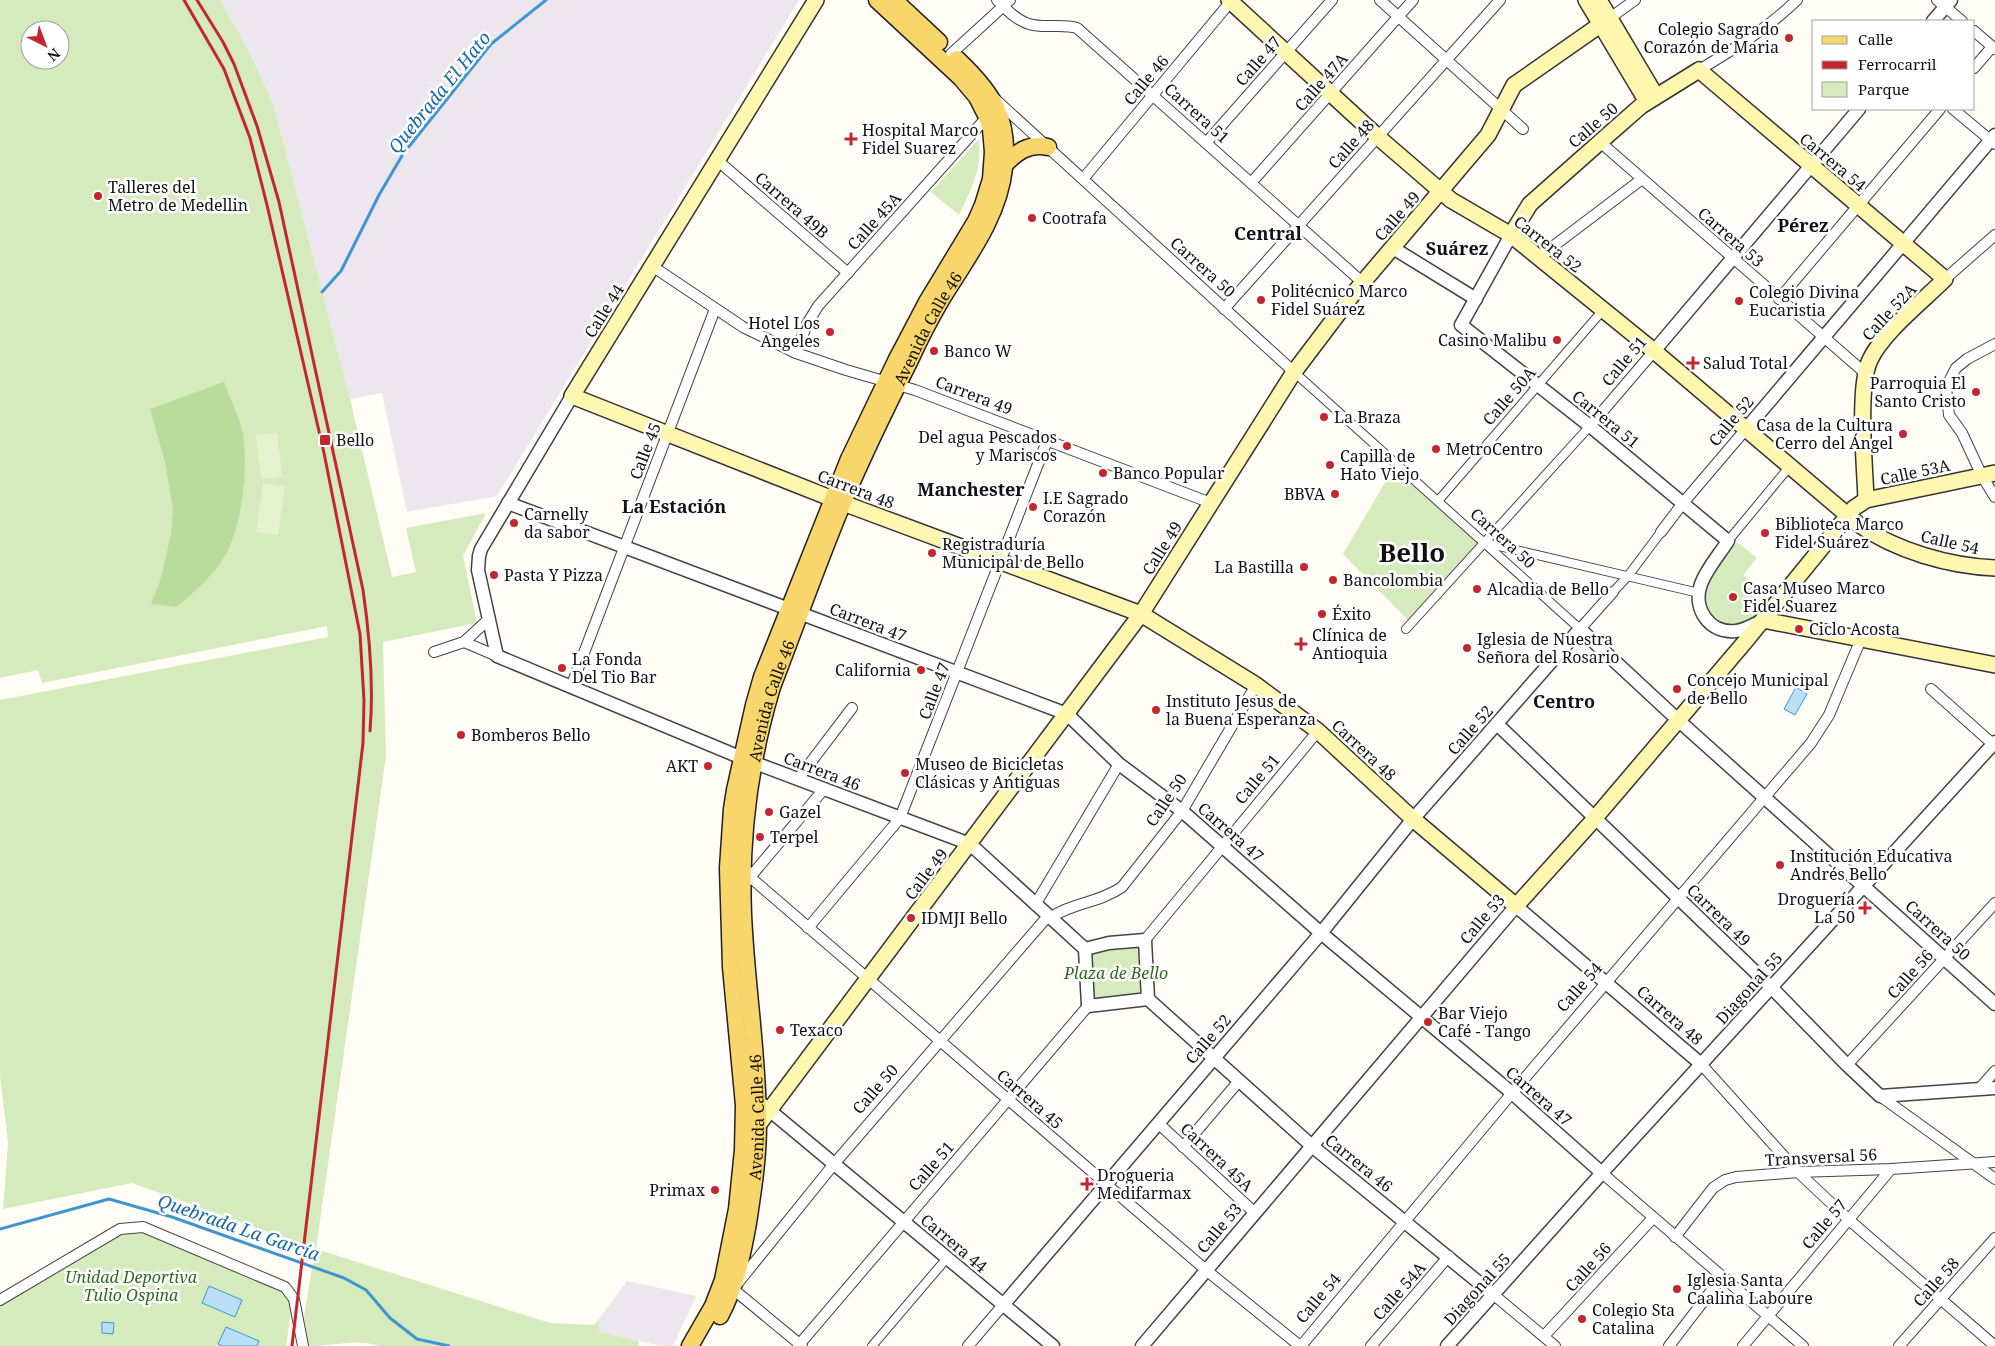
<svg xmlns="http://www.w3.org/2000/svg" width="1995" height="1346" font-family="'Noto Serif',serif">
  <rect width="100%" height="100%" fill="#fffdf5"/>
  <g fill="#eee6ef">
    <polygon points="220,0 799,0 497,496 407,512 382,393 350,399 274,106 258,70 234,23"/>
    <polygon points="627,1281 696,1296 673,1346 662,1346 600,1332 599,1319"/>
  </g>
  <g fill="#d5ebbd" fill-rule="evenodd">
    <path d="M0,0H220C241,34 258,69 274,106L350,399L392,577L416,572L406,528L486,513L463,556L477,623L383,642L386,756L316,1249L550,1323L594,1325L599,1319L600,1332L639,1341L638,1346H380C356,1338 334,1346 309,1346L304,1317L315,1249L132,1183L3,1209L8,1144L0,1075V700L328,637L327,626L42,683L38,670L0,678ZM30,30H60V60H30Z"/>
    <path d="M979,139C982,169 972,188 959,215L931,192Z"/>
    <polygon points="1396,464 1484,543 1411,623 1343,554"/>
    <path d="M1737,542L1757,558L1743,575L1758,587L1753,594L1767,605C1746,629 1727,633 1705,607C1706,577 1720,564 1737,542Z"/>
    <polygon points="1141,944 1144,996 1091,1003 1088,952"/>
    <polygon points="123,1225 143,1227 272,1280 293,1297 286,1346 0,1346 0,1295 100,1234"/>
  </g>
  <path fill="#b9dc9c" d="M224,382C229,397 238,413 242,429C249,463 243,522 226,554C214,575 195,591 177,607L151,604L161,578L171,534L173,509L165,462L150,409Z"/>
  <g fill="#e6f2cf">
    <polygon points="277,433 282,477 261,479 256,435"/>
    <polygon points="263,483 285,486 278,535 256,532"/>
  </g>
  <g fill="#b9e0f7" stroke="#3f96cf">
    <polygon points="1796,687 1807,694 1795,715 1784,709"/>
    <polygon points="209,1286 242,1300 235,1317 202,1303"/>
    <polygon points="102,1322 114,1323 113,1334 102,1333"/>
    <polygon points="226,1327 259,1341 257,1346 222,1346 218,1344"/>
  </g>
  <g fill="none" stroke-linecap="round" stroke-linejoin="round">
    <g stroke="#3f96cf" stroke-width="3">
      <polyline points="322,292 341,271 379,195 403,154 491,44 546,0"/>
      <polyline points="0,1229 109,1199 172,1217 344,1278 366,1290 390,1318 417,1339 449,1346"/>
    </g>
    <g stroke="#444" stroke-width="10">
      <g id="pedestrian">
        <polyline points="1294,372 1580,629"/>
        <polyline points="1438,501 1603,310"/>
        <polyline points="1728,541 1790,466"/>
        <polyline points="1486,543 1699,593"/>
        <polyline points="1613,592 1628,576 1661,532"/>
        <polyline points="1406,629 1590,426"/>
        <polyline points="872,1346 947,1258"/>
      </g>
    </g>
    <g stroke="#444" stroke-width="12">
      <g id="minor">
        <path d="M997,0C1006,9 1016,20 1029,24C1045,29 1061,23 1077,28L1362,282"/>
        <polyline points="1380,0 1523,129"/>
        <polyline points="1937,0 1962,21"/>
        <polyline points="1610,18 1635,0"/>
        <polyline points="1974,31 1995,49"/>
        <polyline points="951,54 1010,0"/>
        <polyline points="1974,68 1992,47"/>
        <path d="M1699,70C1734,49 1767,29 1797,0"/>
        <polyline points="995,99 1294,372"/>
        <polyline points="1953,109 1995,144"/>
        <polyline points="1600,142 1865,373"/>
        <polyline points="1206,143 1332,0"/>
        <polyline points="717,160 848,273"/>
        <polyline points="1083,179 1232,0"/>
        <polyline points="1251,183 1413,0"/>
        <polyline points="1539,257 1642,179"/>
        <polyline points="652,266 743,327 796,353 846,370 915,390 1211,503"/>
        <polyline points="1945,279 1995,235"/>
        <polyline points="1779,299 1940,109"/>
        <polyline points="1224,309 1500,0"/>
        <polyline points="1995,344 1967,359 1956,368 1946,387 1949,415 1962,433 1982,476 1995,497"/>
        <polyline points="796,353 807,324 818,306 987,117"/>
        <polyline points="1590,426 1654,351"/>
        <polyline points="1661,532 1683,503 1746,429"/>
        <polyline points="1580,629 1613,592"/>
        <polyline points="464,642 497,656"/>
        <polyline points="434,652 464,642 489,619"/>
        <polyline points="571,687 715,309"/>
        <polyline points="1931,689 1995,746"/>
        <polyline points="798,779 852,708"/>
        <polyline points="743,871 1206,1270 1300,1346"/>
        <polyline points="746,882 824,789"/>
        <polyline points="1035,905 1119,764"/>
        <path d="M1050,918C1071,903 1099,903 1122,887L1182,811L1256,685"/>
        <polyline points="808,928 900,818 1047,441"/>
        <polyline points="1145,940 1318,731"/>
        <polyline points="1701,1064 1798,1172 1848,1219 1995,1346"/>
        <polyline points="1847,1065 1995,903"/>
        <polyline points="1979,1089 1995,1071"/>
        <polyline points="1880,1096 1995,1179"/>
        <polyline points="1158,1123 1255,1213"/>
        <polyline points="1183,1147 1239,1081"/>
        <polyline points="1602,1173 1803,1346"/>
        <polyline points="1675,1237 1713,1188 1725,1180 1736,1177 1798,1172 1891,1169 1995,1162"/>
        <polyline points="1494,1295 1555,1346"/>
        <polyline points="0,1300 120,1229 143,1227 285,1287 294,1299 303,1346"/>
        <polyline points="1544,1336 1653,1218"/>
        <polyline points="798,1346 1088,1006"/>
        <polyline points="802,1346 733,1289 834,1164 1048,916"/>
        <polyline points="968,1346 1003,1305"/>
        <polyline points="1301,1346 1512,1093 1811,743 1829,715 1861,639"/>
        <polyline points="1371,1346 1449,1256"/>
        <polyline points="1669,1346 1722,1277"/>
        <polyline points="1743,1346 1891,1169"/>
        <polyline points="1899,1346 1995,1238"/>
      </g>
    </g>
    <g stroke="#444" stroke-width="15">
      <g id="tertiary">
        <polyline points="1933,21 1951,0"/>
        <path d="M1511,235L1461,325L1590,426L1728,541C1719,555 1707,568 1701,584C1692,609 1710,634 1736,631C1745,630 1753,625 1761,621"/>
        <polyline points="1393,248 1476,299"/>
        <polyline points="1654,351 1859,109"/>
        <polyline points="572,396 481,549 479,556 478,570 497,656 742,758 970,844 1085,949"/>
        <polyline points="1746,429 1995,135"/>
        <polyline points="508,503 1067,714 1119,764 1182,811 1321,933 1512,1093 1602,1173"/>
        <polyline points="1497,724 1771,987 1847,1065 1880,1096 1995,1088"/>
        <polygon points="1145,940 1148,999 1088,1006 1085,949 1109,943"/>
        <polyline points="1148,999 1312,1146 1494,1295"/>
        <polyline points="762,1104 1053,1346"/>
        <polyline points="1003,1305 1321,933 1413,819 1580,629 1678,720 1995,1004"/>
        <polyline points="1142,1346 1516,906 1701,1064"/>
        <polyline points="1447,1346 1609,1165 1995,742"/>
      </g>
    </g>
    <g stroke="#333" stroke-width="18">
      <g id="secondary">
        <polyline points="816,0 572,396 843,503 1141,614 1256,685 1318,731 1413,819 1516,906 1589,825 1744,643 1854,508 1866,500 1995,473"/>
        <path d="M1229,0L1378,137L1451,200L1511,235L1654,351L1858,524C1896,551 1949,566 1995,568"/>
        <polyline points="1586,0 1647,102"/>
        <polyline points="1599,0 1656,96"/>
        <path d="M1511,235L1530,204L1600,142L1641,106L1699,70L1945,279C1923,301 1882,333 1870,360C1857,387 1865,467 1866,500"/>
        <polyline points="1763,620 1995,665"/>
        <polyline points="753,1132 1141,614 1294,372 1353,294 1488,135 1514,85 1610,18"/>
      </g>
    </g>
    <g stroke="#222" stroke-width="19">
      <g id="primary">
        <polyline points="894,0 939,42"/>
        <path d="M1004,165C1017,152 1028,143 1048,147"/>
        <path id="s1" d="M720,1316C736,1286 742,1256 748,1223C753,1190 758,1158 758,1125C758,1055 746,985 743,914C740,839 750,760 772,687C796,625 818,562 844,500C864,453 887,406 910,360C919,340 930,319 941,300C966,259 999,217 1004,168C1010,118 992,92 957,59"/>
        <polyline points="690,1346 713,1306 723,1280 737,1209 743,1150 744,1105 731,967 728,868 732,809 735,790 754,705 762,677 849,459 896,361 927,302 976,221 983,205 991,179 993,152 991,129 987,117 977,97 961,78 877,0"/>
      </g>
    </g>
    <use href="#pedestrian" stroke="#fff" stroke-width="8"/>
    <use href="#minor" stroke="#fff" stroke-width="10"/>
    <use href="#tertiary" stroke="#fff" stroke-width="12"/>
    <use href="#secondary" stroke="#fff6b0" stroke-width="15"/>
    <use href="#primary" stroke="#f9d66b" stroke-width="16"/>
    <g stroke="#c4262e" stroke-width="3">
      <polyline points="184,0 224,69 250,138 267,205 324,453 360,634 364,700 363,743 292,1346"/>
      <path d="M197,0L223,42L234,64L257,126L279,202L363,590C370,638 374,683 370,731"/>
    </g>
  </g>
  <g fill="#c4262e" stroke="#fff" stroke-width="2">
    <circle cx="1789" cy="38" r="5"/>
    <path d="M848.5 131.5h5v5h5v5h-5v5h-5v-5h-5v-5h5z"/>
    <circle cx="98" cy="196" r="5"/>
    <circle cx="1032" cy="218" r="5"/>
    <circle cx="1261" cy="300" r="5"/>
    <circle cx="1739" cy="301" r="5"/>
    <circle cx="830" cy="332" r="5"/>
    <circle cx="1557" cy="340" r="5"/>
    <circle cx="934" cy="351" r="5"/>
    <path d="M1690.5 355.5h5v5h5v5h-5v5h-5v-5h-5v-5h5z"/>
    <circle cx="1976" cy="392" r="5"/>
    <circle cx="1324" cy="417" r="5"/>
    <circle cx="1903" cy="434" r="5"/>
    <rect x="319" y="434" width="12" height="12" rx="2.5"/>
    <circle cx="1067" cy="446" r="5"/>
    <circle cx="1436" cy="449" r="5"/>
    <circle cx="1330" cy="465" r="5"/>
    <circle cx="1103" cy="473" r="5"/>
    <circle cx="1335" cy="494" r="5"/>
    <circle cx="1033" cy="507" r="5"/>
    <circle cx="514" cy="523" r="5"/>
    <circle cx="1765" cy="533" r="5"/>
    <circle cx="932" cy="553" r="5"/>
    <circle cx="1304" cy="567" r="5"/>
    <circle cx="494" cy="575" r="5"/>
    <circle cx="1333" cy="580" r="5"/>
    <circle cx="1477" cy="589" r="5"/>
    <circle cx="1733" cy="597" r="5"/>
    <circle cx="1322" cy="614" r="5"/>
    <circle cx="1799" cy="629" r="5"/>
    <path d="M1298.5 636.5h5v5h5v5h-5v5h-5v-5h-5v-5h5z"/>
    <circle cx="1467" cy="648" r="5"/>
    <circle cx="562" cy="668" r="5"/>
    <circle cx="921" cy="670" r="5"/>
    <circle cx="1677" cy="689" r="5"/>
    <circle cx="1156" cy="710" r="5"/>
    <circle cx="461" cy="735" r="5"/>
    <circle cx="708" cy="766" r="5"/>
    <circle cx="905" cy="773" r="5"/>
    <circle cx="769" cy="812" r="5"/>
    <circle cx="760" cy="837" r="5"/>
    <circle cx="1780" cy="865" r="5"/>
    <path d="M1862.5 900.5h5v5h5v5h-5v5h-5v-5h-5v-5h5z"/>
    <circle cx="911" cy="918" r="5"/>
    <circle cx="1428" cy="1022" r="5"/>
    <circle cx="780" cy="1030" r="5"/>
    <path d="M1084.5 1176.5h5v5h5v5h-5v5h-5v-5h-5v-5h5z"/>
    <circle cx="715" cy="1190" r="5"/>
    <circle cx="1677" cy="1289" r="5"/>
    <circle cx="1582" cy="1319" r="5"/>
  </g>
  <g text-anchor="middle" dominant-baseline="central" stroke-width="5" stroke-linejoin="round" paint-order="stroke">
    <g font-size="16" fill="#111" stroke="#fff" text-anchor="start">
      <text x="1779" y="29" text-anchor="end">Colegio Sagrado<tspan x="1779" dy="18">Corazón de Maria</tspan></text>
      <text x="862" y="130">Hospital Marco<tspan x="862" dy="18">Fidel Suarez</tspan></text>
      <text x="108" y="187">Talleres del<tspan x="108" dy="18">Metro de Medellin</tspan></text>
      <text x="1042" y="218">Cootrafa</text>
      <text x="1271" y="291">Politécnico Marco<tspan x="1271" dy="18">Fidel Suárez</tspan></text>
      <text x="1749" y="292">Colegio Divina<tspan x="1749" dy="18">Eucaristia</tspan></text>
      <text x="820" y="323" text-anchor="end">Hotel Los<tspan x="820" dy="18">Angeles</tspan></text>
      <text x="1547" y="340" text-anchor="end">Casino Malibu</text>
      <text x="944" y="351">Banco W</text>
      <text x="1703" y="363">Salud Total</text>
      <text x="1966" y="383" text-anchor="end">Parroquia El<tspan x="1966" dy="18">Santo Cristo</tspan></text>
      <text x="1334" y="417">La Braza</text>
      <text x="1893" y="425" text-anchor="end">Casa de la Cultura<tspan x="1893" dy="18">Cerro del Ángel</tspan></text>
      <text x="1057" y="437" text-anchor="end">Del agua Pescados<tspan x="1057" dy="18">y Mariscos</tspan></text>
      <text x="336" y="440">Bello</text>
      <text x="1446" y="449">MetroCentro</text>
      <text x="1340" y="456">Capilla de<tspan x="1340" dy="18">Hato Viejo</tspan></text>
      <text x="1113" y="473">Banco Popular</text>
      <text x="1325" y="494" text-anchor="end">BBVA</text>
      <text x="1043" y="498">I.E Sagrado<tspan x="1043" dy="18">Corazón</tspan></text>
      <text x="524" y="514">Carnelly<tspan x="524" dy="18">da sabor</tspan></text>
      <text x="1775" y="524">Biblioteca Marco<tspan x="1775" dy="18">Fidel Suárez</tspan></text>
      <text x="942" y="544">Registraduría<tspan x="942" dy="18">Municipal de Bello</tspan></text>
      <text x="1294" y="567" text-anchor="end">La Bastilla</text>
      <text x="504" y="575">Pasta Y Pizza</text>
      <text x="1343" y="580">Bancolombia</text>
      <text x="1743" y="588">Casa Museo Marco<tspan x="1743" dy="18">Fidel Suarez</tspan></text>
      <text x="1487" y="589">Alcadia de Bello</text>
      <text x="1332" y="614">Éxito</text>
      <text x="1809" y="629">Ciclo Acosta</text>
      <text x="1312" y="635">Clínica de<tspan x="1312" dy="18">Antioquia</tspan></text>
      <text x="1477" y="639">Iglesia de Nuestra<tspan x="1477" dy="18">Señora del Rosario</tspan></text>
      <text x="572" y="659">La Fonda<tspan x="572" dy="18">Del Tio Bar</tspan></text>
      <text x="911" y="670" text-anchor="end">California</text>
      <text x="1687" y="680">Concejo Municipal<tspan x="1687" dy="18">de Bello</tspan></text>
      <text x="1166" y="701">Instituto Jesus de<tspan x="1166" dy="18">la Buena Esperanza</tspan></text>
      <text x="471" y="735">Bomberos Bello</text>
      <text x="915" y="764">Museo de Bicicletas<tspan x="915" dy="18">Clásicas y Antiguas</tspan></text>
      <text x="698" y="766" text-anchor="end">AKT</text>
      <text x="779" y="812">Gazel</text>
      <text x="770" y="837">Terpel</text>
      <text x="1790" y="856">Institución Educativa<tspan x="1790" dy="18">Andrés Bello</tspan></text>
      <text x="1855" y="899" text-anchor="end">Droguería<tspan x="1855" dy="18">La 50</tspan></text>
      <text x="921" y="918">IDMJI Bello</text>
      <text x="1438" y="1013">Bar Viejo<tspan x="1438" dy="18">Café - Tango</tspan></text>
      <text x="790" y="1030">Texaco</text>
      <text x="1097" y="1175">Drogueria<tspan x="1097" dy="18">Medifarmax</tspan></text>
      <text x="705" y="1190" text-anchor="end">Primax</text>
      <text x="1687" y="1280">Iglesia Santa<tspan x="1687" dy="18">Caalina Laboure</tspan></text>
      <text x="1592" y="1310">Colegio Sta<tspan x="1592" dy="18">Catalina</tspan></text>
    </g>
    <g font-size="16" fill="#111" stroke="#fff">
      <text transform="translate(1258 61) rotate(-49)">Calle 47</text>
      <text transform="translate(1146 80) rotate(-50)">Calle 46</text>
      <text transform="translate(1321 82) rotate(-49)">Calle 47A</text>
      <text transform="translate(1197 113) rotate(42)">Carrera 51</text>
      <text transform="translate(1593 125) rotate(-41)">Calle 50</text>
      <text transform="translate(1351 144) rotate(-48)">Calle 48</text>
      <text transform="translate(1833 162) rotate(40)">Carrera 54</text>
      <text transform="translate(792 205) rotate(41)">Carrera 49B</text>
      <text transform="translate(1397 216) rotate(-49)">Calle 49</text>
      <text transform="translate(874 221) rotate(-48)">Calle 45A</text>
      <text transform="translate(1731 237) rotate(41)">Carrera 53</text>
      <text transform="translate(1548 244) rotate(38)">Carrera 52</text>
      <text transform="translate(1203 267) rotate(42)">Carrera 50</text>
      <text transform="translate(604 311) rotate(-58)">Calle 44</text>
      <text transform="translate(1889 312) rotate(-47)">Calle 52A</text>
      <text stroke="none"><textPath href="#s1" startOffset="1029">Avenida Calle 46</textPath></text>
      <text transform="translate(1624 361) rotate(-50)">Calle 51</text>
      <text transform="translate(974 395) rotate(21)">Carrera 49</text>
      <text transform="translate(1509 396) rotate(-49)">Calle 50A</text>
      <text transform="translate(1606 419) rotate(39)">Carrera 51</text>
      <text transform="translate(1731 421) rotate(-50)">Calle 52</text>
      <text transform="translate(645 451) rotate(-69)">Calle 45</text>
      <text transform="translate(1915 472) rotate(-12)">Calle 53A</text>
      <text transform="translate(856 489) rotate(21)">Carrera 48</text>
      <text transform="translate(1503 538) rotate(42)">Carrera 50</text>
      <text transform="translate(1950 542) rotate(13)">Calle 54</text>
      <text transform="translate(1162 548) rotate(-58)">Calle 49</text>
      <text transform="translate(868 622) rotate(21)">Carrera 47</text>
      <text transform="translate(934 691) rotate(-69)">Calle 47</text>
      <text stroke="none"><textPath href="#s1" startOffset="624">Avenida Calle 46</textPath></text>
      <text transform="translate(1470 730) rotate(-49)">Calle 52</text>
      <text transform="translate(1364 750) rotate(43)">Carrera 48</text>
      <text transform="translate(822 771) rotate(21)">Carrera 46</text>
      <text transform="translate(1257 779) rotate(-50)">Calle 51</text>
      <text transform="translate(1166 800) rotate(-56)">Calle 50</text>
      <text transform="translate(1231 832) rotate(41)">Carrera 47</text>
      <text transform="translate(926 874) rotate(-53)">Calle 49</text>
      <text transform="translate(1719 915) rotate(44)">Carrera 49</text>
      <text transform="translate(1482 919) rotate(-50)">Calle 53</text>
      <text transform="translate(1938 930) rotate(42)">Carrera 50</text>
      <text transform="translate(1910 974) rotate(-48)">Calle 56</text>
      <text transform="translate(1579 987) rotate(-49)">Calle 54</text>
      <text transform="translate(1749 988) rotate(-48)">Diagonal 55</text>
      <text transform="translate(1670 1015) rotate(41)">Carrera 48</text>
      <text transform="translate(1208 1039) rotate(-49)">Calle 52</text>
      <text transform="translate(875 1089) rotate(-49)">Calle 50</text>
      <text transform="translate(1539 1096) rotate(41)">Carrera 47</text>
      <text transform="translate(1030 1099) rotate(41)">Carrera 45</text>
      <text stroke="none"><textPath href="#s1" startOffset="204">Avenida Calle 46</textPath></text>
      <text transform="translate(1217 1157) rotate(43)">Carrera 45A</text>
      <text transform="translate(1821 1157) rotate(-3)">Transversal 56</text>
      <text transform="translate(1359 1163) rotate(39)">Carrera 46</text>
      <text transform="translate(931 1166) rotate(-49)">Calle 51</text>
      <text transform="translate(1824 1224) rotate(-50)">Calle 57</text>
      <text transform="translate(1219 1228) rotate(-50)">Calle 53</text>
      <text transform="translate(954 1243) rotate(40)">Carrera 44</text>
      <text transform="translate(1588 1267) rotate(-48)">Calle 56</text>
      <text transform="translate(1936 1282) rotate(-48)">Calle 58</text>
      <text transform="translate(1477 1289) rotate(-48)">Diagonal 55</text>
      <text transform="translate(1399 1291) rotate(-49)">Calle 54A</text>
      <text transform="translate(1318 1298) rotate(-50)">Calle 54</text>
    </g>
    <g font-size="16" font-style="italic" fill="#2f6b1f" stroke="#fff">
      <text x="1116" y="973">Plaza de Bello</text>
      <text x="131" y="1277">Unidad Deportiva<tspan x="131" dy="18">Tulio Ospina</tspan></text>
    </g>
    <g font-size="18" font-style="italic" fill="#1768a6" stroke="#fff">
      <text transform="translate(439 92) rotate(-51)">Quebrada El Hato</text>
      <text transform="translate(239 1227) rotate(19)">Quebrada La García</text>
    </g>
    <g font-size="18" font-weight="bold" fill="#111" stroke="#fff">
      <text x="1803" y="225">Pérez</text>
      <text x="1268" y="233">Central</text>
      <text x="1457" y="248">Suárez</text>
      <text x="971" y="489">Manchester</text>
      <text x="674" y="506">La Estación</text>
      <text x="1564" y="701">Centro</text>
    </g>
    <g font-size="26" font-weight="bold" fill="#111" stroke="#fff">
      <text x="1412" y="552">Bello</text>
    </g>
  </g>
  <rect x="1812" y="20" width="162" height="90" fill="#ffffff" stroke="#a0a0a0"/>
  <rect x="1822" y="36" width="25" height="8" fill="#f9d66b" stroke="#a0a0a0"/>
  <text x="1858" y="45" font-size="15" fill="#111111">Calle</text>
  <rect x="1822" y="61" width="25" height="8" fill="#c4262e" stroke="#a0a0a0"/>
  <text x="1858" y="70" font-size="15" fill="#111111">Ferrocarril</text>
  <rect x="1822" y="82" width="25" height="15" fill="#d5ebbd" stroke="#a0a0a0"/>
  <text x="1858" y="95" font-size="15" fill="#111111">Parque</text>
  <g transform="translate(45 45) rotate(138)"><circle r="24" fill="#ffffff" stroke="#a0a0a0"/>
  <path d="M0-4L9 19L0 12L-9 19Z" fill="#c4262e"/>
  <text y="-8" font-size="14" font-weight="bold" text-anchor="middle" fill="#111111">N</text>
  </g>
</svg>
